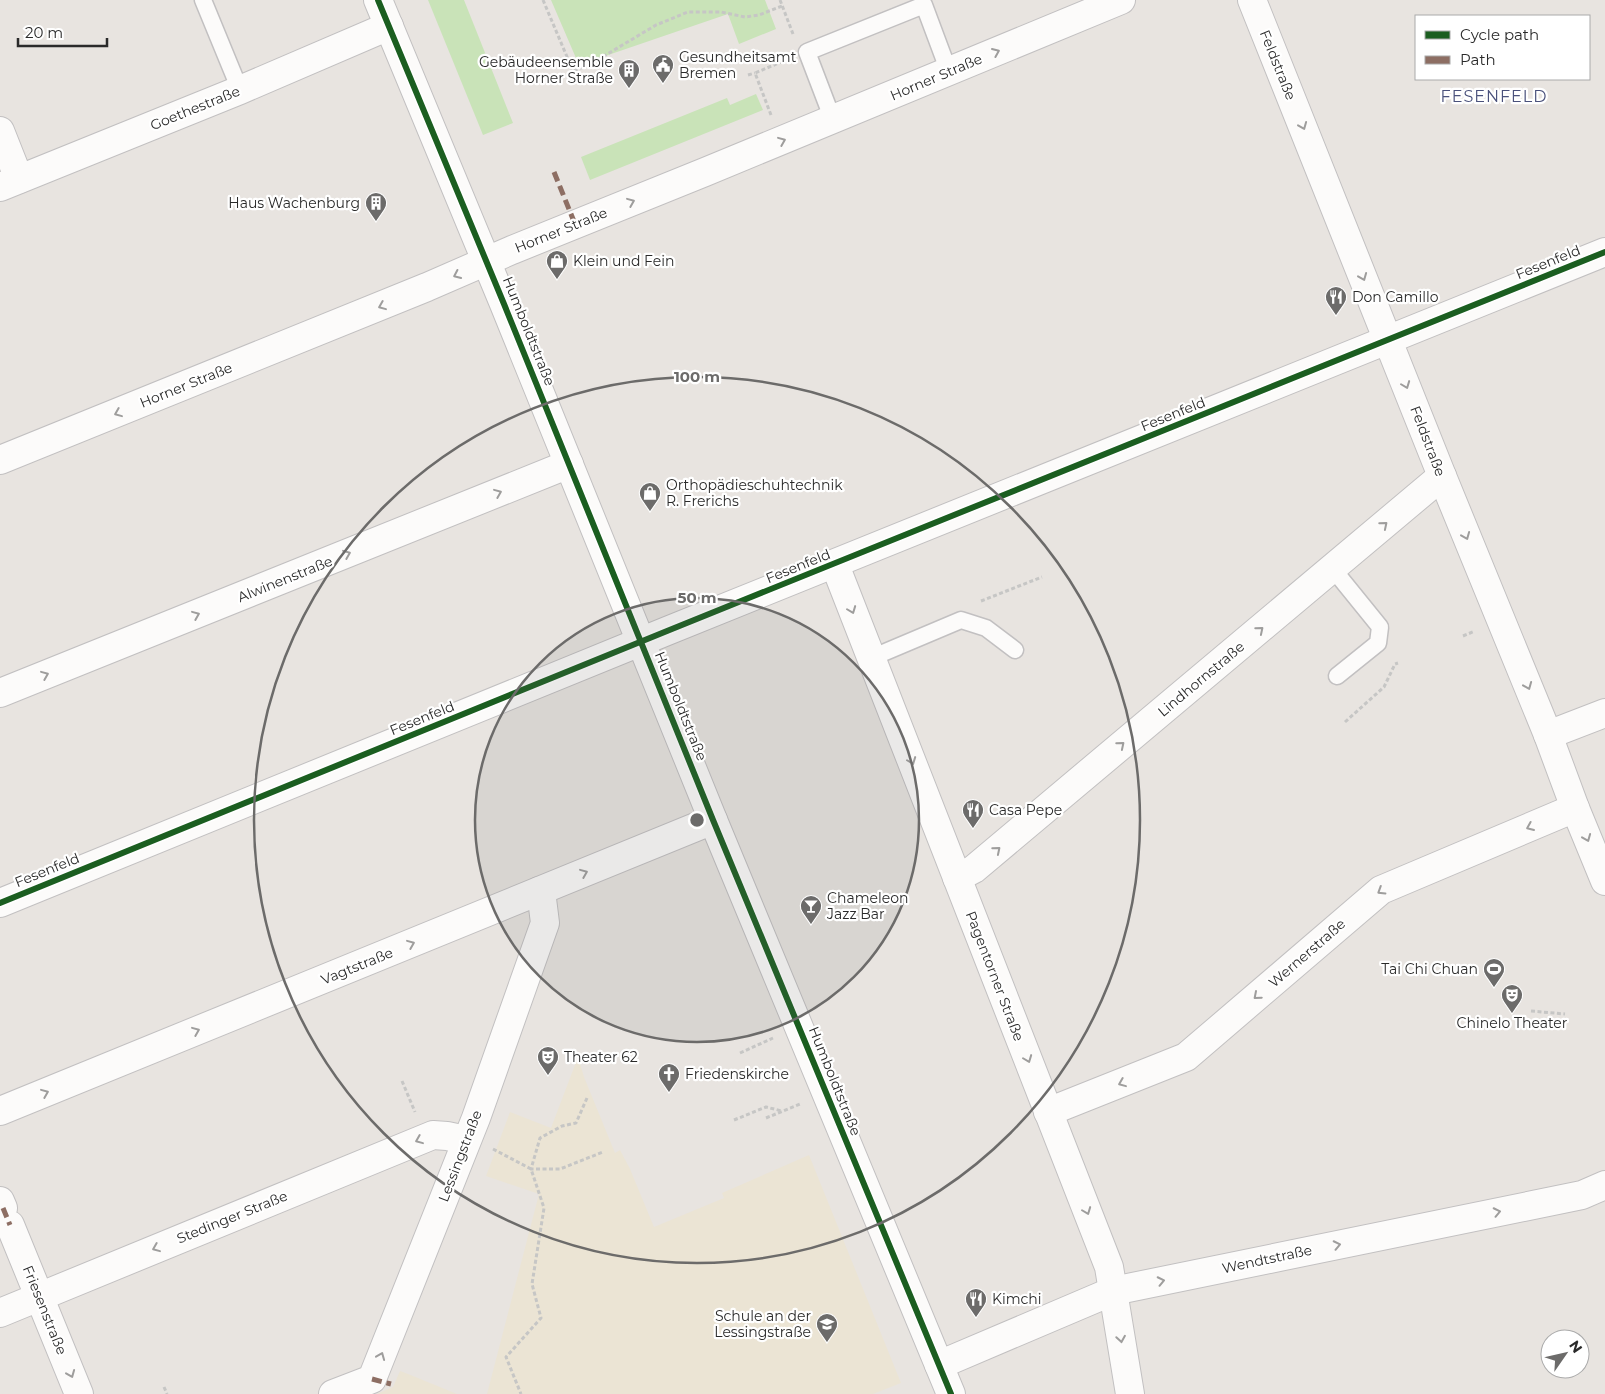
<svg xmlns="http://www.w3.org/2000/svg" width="1605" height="1394" font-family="Montserrat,sans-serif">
  <rect width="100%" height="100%" fill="#e8e4e0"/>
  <g fill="#ebe4d4">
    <polygon points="578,1057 584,1077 615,1153 620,1150 630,1169 654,1227 724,1198 722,1193 809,1155 901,1383 873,1394 487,1394 539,1194 486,1176 510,1112 551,1128"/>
    <polygon points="400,1371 408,1374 457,1394 377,1394 393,1387"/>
  </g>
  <g fill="#c9e3b8">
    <polygon points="428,0 464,0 513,123 483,135"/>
    <polygon points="551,0 765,0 776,29 739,44 728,14 579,65"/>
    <polygon points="756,94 763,110 590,180 581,157 727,98 730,105"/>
  </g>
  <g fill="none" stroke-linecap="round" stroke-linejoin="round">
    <g stroke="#c2c0c1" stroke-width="19">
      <g id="service">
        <polyline points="203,0 240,90"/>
        <polyline points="833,120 807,52 924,5 949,72"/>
        <polyline points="1333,569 1380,627 1378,643 1337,676"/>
        <polyline points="871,658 961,620 986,628 1015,650"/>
      </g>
    </g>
    <g stroke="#c2c0c1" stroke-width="30">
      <g id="minor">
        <polyline points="378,0 504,304 713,820 951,1394"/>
        <polyline points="1252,0 1442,476 1548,735 1575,808 1605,881"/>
        <polyline points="0,131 19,179"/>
        <polyline points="0,187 240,90 389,26"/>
        <polyline points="0,460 427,287 512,250 705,172 1121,0"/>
        <polyline points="835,565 1109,1267 1130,1394"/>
        <polyline points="0,693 569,464"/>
        <polyline points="1548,735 1605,713"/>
        <polyline points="957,878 974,869 1442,476"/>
        <polyline points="0,903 667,631 1605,252"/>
        <polyline points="0,1111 713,820"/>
        <polyline points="1048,1112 1186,1057 1381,890 1575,808"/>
        <polyline points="0,1201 3,1208"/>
        <polyline points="10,1225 79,1394"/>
        <polyline points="0,1313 433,1135 447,1136 466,1140"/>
        <polyline points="939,1365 1113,1291 1582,1195 1605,1185"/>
        <polyline points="333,1394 372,1379 476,1118 545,923 542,899 539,891"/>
      </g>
    </g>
    <g stroke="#c6c6c5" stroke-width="3" stroke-dasharray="4 2.5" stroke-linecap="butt">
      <polyline points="543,0 573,71 589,65 656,25 688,12 721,12 745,17 759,15 782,6"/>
      <polyline points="780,0 793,34"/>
      <polyline points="748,75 755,73"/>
      <polyline points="771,115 755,73 786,60"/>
      <polyline points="981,601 1042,577"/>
      <polyline points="1463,636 1475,631"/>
      <polyline points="1345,722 1384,687 1395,664 1398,663"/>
      <polyline points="1531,1011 1565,1014"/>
      <polyline points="740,1053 773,1038"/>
      <polyline points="402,1081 415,1112"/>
      <polyline points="587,1098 576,1123 562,1126 540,1138 531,1169 560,1169 603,1152"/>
      <polyline points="766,1118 800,1104"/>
      <polyline points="734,1120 766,1107 782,1111"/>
      <polyline points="493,1149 531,1169 544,1208 532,1284 541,1318 506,1357 521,1394"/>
      <polyline points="164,1387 167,1394"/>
    </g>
    <use href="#service" stroke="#fcfbfa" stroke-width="16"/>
    <use href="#minor" stroke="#fcfbfa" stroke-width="28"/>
    <g stroke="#8d6e63" stroke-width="5" stroke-dasharray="10 5" stroke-linecap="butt">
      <polyline points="554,172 575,224"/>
      <polyline points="3,1208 10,1225"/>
      <polyline points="372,1379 391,1384"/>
    </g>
    <g stroke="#fff" stroke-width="9">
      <g id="cycleway">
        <polyline points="378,0 504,304 713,820 951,1394"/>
        <polyline points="0,903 667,631 1605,252"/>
      </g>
    </g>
    <use href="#cycleway" stroke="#1b5e20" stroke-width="6"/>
  </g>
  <defs><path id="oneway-chevron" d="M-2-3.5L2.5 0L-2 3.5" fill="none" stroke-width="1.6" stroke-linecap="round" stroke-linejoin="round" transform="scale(1.25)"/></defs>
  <g stroke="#9e9d9c">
    <use href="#oneway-chevron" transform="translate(996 52) rotate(-23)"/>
    <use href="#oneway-chevron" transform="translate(1303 126) rotate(68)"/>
    <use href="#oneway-chevron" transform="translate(782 141) rotate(-22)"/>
    <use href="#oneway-chevron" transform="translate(631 202) rotate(-22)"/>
    <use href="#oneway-chevron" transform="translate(457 275) rotate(155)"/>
    <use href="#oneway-chevron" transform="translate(1363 277) rotate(68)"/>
    <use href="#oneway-chevron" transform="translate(382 306) rotate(158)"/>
    <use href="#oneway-chevron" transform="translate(1406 385) rotate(69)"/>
    <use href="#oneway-chevron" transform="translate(118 413) rotate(158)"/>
    <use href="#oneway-chevron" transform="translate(498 493) rotate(-22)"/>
    <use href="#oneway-chevron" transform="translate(1384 525) rotate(-40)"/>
    <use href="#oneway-chevron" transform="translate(1466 536) rotate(68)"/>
    <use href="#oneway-chevron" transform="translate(347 554) rotate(-22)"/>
    <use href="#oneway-chevron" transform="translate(852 610) rotate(69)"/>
    <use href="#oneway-chevron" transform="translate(196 615) rotate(-22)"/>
    <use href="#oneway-chevron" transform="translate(1260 630) rotate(-40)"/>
    <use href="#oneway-chevron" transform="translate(45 675) rotate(-22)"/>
    <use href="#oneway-chevron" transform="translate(1528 686) rotate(68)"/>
    <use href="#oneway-chevron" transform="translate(1121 745) rotate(-40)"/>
    <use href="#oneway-chevron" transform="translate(912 761) rotate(69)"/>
    <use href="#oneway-chevron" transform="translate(1530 827) rotate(157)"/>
    <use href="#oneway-chevron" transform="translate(1587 838) rotate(68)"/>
    <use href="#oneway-chevron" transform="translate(997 850) rotate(-40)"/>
    <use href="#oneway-chevron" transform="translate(584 873) rotate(-22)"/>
    <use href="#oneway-chevron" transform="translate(1381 891) rotate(148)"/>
    <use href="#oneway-chevron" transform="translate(411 944) rotate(-22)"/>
    <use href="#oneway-chevron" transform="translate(1257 996) rotate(139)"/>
    <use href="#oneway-chevron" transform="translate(196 1031) rotate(-22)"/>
    <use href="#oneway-chevron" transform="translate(1028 1059) rotate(69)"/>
    <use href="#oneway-chevron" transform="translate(1122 1083) rotate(158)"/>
    <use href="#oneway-chevron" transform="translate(45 1093) rotate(-22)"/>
    <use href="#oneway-chevron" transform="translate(419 1140) rotate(158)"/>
    <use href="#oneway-chevron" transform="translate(1087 1211) rotate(69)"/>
    <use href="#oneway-chevron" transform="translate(1497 1212) rotate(-12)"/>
    <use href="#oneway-chevron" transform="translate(1337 1245) rotate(-12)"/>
    <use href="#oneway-chevron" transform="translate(156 1248) rotate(158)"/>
    <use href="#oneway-chevron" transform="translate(1161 1281) rotate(-12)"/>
    <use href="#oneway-chevron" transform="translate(1121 1339) rotate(81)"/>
    <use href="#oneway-chevron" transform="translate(381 1356) rotate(-68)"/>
    <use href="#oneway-chevron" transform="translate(71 1374) rotate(68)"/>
  </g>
  <circle cx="697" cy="820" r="222" fill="#6c6b6a" fill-opacity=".12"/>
  <g fill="none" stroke="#6c6b6a" stroke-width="2.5">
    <circle cx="697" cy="820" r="222"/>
    <circle cx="697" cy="820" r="443"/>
  </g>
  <defs>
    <g id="civic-pin" transform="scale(1.125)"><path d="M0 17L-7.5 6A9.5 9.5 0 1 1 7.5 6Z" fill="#6c6b6a" stroke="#fff"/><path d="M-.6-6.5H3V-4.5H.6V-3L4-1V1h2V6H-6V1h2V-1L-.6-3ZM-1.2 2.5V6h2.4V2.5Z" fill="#fff"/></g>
    <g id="building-pin" transform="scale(1.125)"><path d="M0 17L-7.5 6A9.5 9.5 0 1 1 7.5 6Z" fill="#6c6b6a" stroke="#fff"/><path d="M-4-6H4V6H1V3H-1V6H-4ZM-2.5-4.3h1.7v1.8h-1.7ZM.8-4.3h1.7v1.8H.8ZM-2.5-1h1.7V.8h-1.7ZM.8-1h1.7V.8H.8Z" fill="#fff"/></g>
    <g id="shop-pin" transform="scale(1.125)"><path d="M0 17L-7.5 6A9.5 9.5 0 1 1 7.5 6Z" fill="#6c6b6a" stroke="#fff"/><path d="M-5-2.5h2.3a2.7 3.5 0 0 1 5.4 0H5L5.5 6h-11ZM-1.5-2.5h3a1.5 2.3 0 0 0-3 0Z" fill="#fff"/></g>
    <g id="restaurant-pin" transform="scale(1.125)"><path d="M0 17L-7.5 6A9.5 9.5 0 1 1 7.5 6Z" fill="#6c6b6a" stroke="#fff"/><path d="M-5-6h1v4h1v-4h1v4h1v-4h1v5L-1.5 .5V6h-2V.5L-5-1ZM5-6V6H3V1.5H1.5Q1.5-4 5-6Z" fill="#fff"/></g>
    <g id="bar-pin" transform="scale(1.125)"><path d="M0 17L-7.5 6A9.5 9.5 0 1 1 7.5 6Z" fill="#6c6b6a" stroke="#fff"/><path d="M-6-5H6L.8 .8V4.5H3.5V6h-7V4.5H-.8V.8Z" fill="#fff"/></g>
    <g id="stadium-pin" transform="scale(1.125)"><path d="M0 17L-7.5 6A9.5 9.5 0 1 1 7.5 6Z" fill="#6c6b6a" stroke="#fff"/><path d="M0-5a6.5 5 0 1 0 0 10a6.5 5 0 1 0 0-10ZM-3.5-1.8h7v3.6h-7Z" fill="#fff"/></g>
    <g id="theatre-pin" transform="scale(1.125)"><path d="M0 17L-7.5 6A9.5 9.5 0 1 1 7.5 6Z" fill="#6c6b6a" stroke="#fff"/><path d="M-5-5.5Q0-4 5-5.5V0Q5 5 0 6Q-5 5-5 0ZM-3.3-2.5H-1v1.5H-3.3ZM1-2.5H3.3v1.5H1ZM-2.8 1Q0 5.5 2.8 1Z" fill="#fff"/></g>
    <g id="church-pin" transform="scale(1.125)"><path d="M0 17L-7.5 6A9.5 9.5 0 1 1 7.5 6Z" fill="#6c6b6a" stroke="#fff"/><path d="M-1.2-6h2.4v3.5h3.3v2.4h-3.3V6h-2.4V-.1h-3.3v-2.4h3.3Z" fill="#fff"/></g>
    <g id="school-pin" transform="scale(1.125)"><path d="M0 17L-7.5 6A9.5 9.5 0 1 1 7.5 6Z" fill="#6c6b6a" stroke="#fff"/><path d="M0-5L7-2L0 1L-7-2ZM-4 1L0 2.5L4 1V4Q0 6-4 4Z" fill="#fff"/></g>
  </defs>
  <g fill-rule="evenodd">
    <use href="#civic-pin" x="663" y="65"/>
    <use href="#building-pin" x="629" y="70"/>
    <use href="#building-pin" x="376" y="203"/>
    <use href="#shop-pin" x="557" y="261"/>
    <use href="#restaurant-pin" x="1336" y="297"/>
    <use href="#shop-pin" x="650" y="493"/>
    <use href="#restaurant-pin" x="973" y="810"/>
    <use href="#bar-pin" x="811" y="906"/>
    <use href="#stadium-pin" x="1494" y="969"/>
    <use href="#theatre-pin" x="1512" y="995"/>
    <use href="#theatre-pin" x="548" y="1057"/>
    <use href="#church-pin" x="669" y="1074"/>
    <use href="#restaurant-pin" x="976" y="1299"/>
    <use href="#school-pin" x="827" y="1324"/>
  </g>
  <g text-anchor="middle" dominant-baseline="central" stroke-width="4.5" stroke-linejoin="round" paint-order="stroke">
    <g font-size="14" fill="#2a2a2a" stroke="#fff" text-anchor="start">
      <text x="679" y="57">Gesundheitsamt<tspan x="679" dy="16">Bremen</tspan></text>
      <text x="613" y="62" text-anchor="end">Gebäudeensemble<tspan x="613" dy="16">Horner Straße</tspan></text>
      <text x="360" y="203" text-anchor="end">Haus Wachenburg</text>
      <text x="573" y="261">Klein und Fein</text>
      <text x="1352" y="297">Don Camillo</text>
      <text x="666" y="485">Orthopädieschuhtechnik<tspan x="666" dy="16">R. Frerichs</tspan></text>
      <text x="989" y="810">Casa Pepe</text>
      <text x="827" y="898">Chameleon<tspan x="827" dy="16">Jazz Bar</tspan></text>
      <text x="1478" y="969" text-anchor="end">Tai Chi Chuan</text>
      <text x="1512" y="1023" text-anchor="middle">Chinelo Theater</text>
      <text x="564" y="1057">Theater 62</text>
      <text x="685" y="1074">Friedenskirche</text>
      <text x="992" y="1299">Kimchi</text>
      <text x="811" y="1316" text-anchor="end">Schule an der<tspan x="811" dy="16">Lessingstraße</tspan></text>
    </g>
    <g font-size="14" fill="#2a2a2a" stroke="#fff">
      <text transform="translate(1278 65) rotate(68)">Feldstraße</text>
      <text transform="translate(936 77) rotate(-23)">Horner Straße</text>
      <text transform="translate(195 108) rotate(-22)">Goethestraße</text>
      <text transform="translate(561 230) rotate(-22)">Horner Straße</text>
      <text transform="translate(1548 262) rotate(-22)">Fesenfeld</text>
      <text transform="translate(529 331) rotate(68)">Humboldtstraße</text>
      <text transform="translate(186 385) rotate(-22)">Horner Straße</text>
      <text transform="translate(1173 414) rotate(-22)">Fesenfeld</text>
      <text transform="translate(1428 441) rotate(69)">Feldstraße</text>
      <text transform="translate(798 566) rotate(-22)">Fesenfeld</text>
      <text transform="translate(285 579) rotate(-22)">Alwinenstraße</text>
      <text transform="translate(1201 679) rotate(-40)">Lindhornstraße</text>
      <text transform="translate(681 706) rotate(68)">Humboldtstraße</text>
      <text transform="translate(422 718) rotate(-22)">Fesenfeld</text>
      <text transform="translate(47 870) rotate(-22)">Fesenfeld</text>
      <text transform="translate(1307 953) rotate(-41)">Wernerstraße</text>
      <text transform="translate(357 966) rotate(-22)">Vagtstraße</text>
      <text transform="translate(995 976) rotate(69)">Pagentorner Straße</text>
      <text transform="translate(835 1081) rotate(68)">Humboldtstraße</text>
      <text transform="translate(460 1156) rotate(-69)">Lessingstraße</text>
      <text transform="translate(232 1217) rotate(-22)">Stedinger Straße</text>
      <text transform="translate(1267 1259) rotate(-12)">Wendtstraße</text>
      <text transform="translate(45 1310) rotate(68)">Friesenstraße</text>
    </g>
    <g font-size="16" letter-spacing="1" fill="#4a517b" stroke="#fff">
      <text x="1494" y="96">FESENFELD</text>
    </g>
  </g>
  <circle cx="697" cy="820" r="8" fill="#6c6b6a" stroke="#fff" stroke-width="2.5"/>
  <g font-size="15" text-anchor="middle" font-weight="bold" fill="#6c6b6a" stroke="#fff" stroke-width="4.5" stroke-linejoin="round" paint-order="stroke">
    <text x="697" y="382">100 m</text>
    <text x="697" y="603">50 m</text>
  </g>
  <rect x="1415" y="15" width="175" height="65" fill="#ffffff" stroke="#aaaaaa"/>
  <rect x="1425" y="31" width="25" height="8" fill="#1b5e20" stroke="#aaaaaa"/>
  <text x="1460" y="40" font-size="15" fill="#2a2a2a">Cycle path</text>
  <rect x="1425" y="56" width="25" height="8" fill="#8d6e63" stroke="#aaaaaa"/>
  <text x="1460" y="65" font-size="15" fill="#2a2a2a">Path</text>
  <g transform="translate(1565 1354) rotate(56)"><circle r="24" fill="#ffffff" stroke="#aaaaaa"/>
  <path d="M0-4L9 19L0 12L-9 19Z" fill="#6c6b6a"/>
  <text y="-8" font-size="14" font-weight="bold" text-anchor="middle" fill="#2a2a2a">N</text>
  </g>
  <path d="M18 38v8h89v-8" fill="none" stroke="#2a2a2a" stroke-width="2.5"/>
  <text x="25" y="38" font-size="15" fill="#2a2a2a" stroke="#ffffff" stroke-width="4" paint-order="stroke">20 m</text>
</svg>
